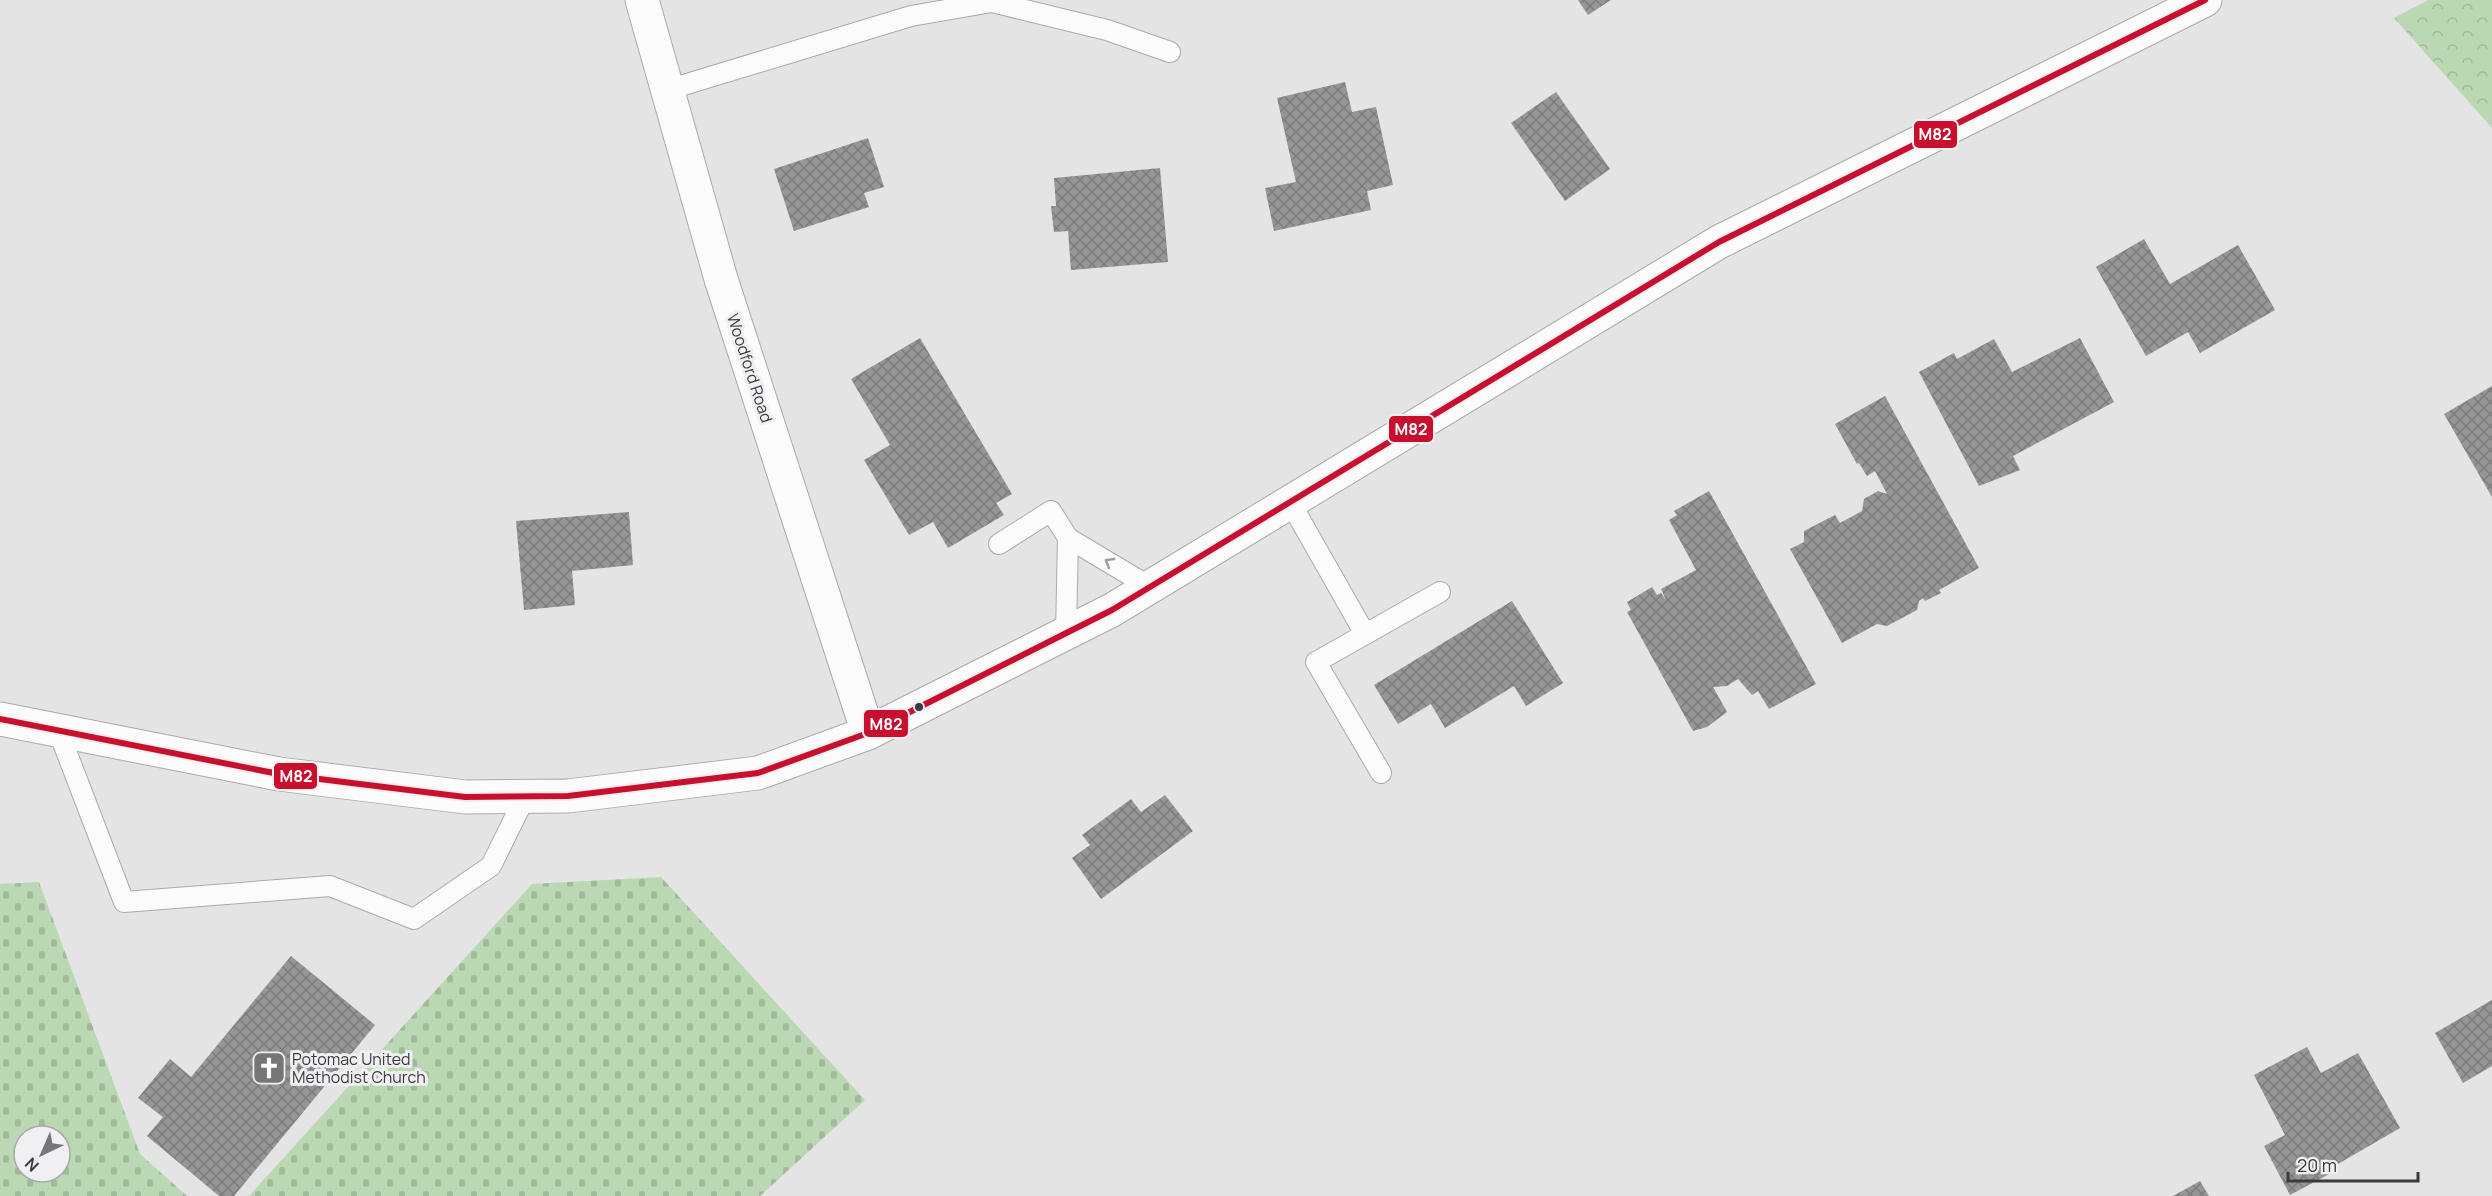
<svg xmlns="http://www.w3.org/2000/svg" width="2492" height="1196" font-family="Manrope,sans-serif">
  <defs>
    <pattern id="forest-crowns" width="20" height="18" patternUnits="userSpaceOnUse" patternTransform="scale(1.5)"><rect width="20" height="18" fill="#bad8b2"/><path d="M2 6a3 3 0 1 1 6 0M12 15a3 3 0 1 1 6 0" fill="none" stroke="#a1ba9a"/></pattern>
    <pattern id="cemetery-stones" width="16" height="16" patternUnits="userSpaceOnUse" patternTransform="scale(1.5)"><rect width="16" height="16" fill="#bad8b2"/><path d="M2 7V4a2 2 0 0 1 4 0v3zM10 15v-3a2 2 0 0 1 4 0v3z" fill="#a1ba9a"/></pattern>
    <pattern id="building-cross-hatch" width="8" height="8" patternUnits="userSpaceOnUse" patternTransform="scale(1.5)"><rect width="8" height="8" fill="#969696"/><path d="M0 0l8 8M0 8l8-8" fill="none" stroke="#7c7c7c"/></pattern>
  </defs>
  <rect width="100%" height="100%" fill="#e4e4e5"/>
  <polygon fill="url(#forest-crowns)" points="2428,0 2492,0 2492,128 2394,18"/>
  <g fill="url(#cemetery-stones)" fill-rule="evenodd">
    <polygon points="661,877 865,1100 760,1196 249,1196 532,884"/>
    <path d="M39,882L140,1154L187,1196H0V884ZM24,1136H60V1172H24Z"/>
  </g>
  <g fill="url(#building-cross-hatch)">
    <polygon points="1578,0 1611,0 1588,15"/>
    <polygon points="1345,82 1352,112 1376,107 1393,185 1367,191 1371,210 1274,231 1265,188 1296,182 1277,98"/>
    <polygon points="1556,92 1610,169 1565,201 1511,123"/>
    <polygon points="868,138 884,187 864,193 869,207 794,231 774,169"/>
    <polygon points="1160,168 1168,262 1071,270 1068,231 1054,232 1051,206 1056,206 1054,178"/>
    <polygon points="2144,239 2170,284 2238,245 2275,310 2200,353 2188,332 2146,356 2096,267"/>
    <polygon points="920,338 1012,494 996,503 1004,515 948,548 933,522 909,535 864,460 890,445 851,379"/>
    <polygon points="2080,338 2114,402 2013,456 2020,470 1979,486 1919,372 1954,353 1957,359 1994,339 2012,372"/>
    <polygon points="2492,386 2492,497 2444,414"/>
    <polygon points="1885,396 1979,568 1939,590 1941,593 1925,601 1923,598 1919,601 1917,610 1887,626 1877,624 1842,643 1790,549 1804,542 1804,531 1835,515 1840,523 1862,511 1864,499 1878,491 1887,494 1875,471 1867,476 1859,463 1857,464 1835,424"/>
    <polygon points="1709,491 1816,684 1769,709 1758,691 1752,695 1738,679 1727,686 1713,687 1727,712 1707,727 1693,731 1627,612 1631,610 1627,602 1652,587 1657,595 1661,593 1666,600 1661,589 1696,570 1669,520 1677,515 1674,511"/>
    <polygon points="629,512 633,565 572,571 575,605 524,610 516,521"/>
    <polygon points="1512,601 1563,683 1526,706 1514,686 1445,728 1431,704 1398,724 1374,685"/>
    <polygon points="1165,795 1193,831 1101,899 1072,858 1090,845 1082,835 1131,799 1141,812"/>
    <polygon points="291,956 375,1025 234,1196 219,1196 147,1136 163,1117 138,1098 170,1059 191,1077"/>
    <polygon points="2492,1000 2492,1066 2463,1083 2435,1033"/>
    <polygon points="2307,1047 2321,1073 2358,1053 2400,1128 2331,1168 2333,1172 2290,1195 2264,1146 2285,1135 2254,1075"/>
    <polygon points="2200,1181 2209,1196 2173,1196"/>
  </g>
  <g fill="none" stroke-linecap="round" stroke-linejoin="round">
    <g stroke="#aaaaab" stroke-width="22">
      <g id="lane">
        <polyline points="667,90 911,16 992,2 1107,30 1170,52"/>
        <polyline points="1290,502 1365,634"/>
        <polyline points="999,544 1051,511 1068,538 1150,587"/>
        <polyline points="1066,634 1068,538"/>
        <polyline points="58,730 124,902 330,886 414,919 491,866 525,797"/>
        <polyline points="1381,773 1316,662 1440,592"/>
      </g>
    </g>
    <g stroke="#aaaaab" stroke-width="35">
      <polyline id="street" points="642,0 721,279 868,733"/>
    </g>
    <g stroke="#aaaaab" stroke-width="35">
      <polyline id="primary" points="0,719 279,774 465,797 568,796 758,773 868,733 1112,610 1719,242 2205,0"/>
    </g>
    <use href="#lane" stroke="#fbfbfb" stroke-width="20"/>
    <use href="#street" stroke="#fbfbfb" stroke-width="33"/>
    <use href="#primary" stroke="#fbfbfb" stroke-width="33"/>
    <g stroke="#f0f0f3" stroke-width="10">
      <polyline id="bus-1" points="0,719 279,774 465,797 568,796 758,773 868,733 1112,610 1719,242 2205,0"/>
    </g>
    <use href="#bus-1" stroke="#c8102e" stroke-width="6"/>
  </g>
  <defs><path id="oneway-chevron" d="M-2-3.5L2.5 0L-2 3.5" fill="none" stroke-width="1.6" stroke-linecap="round" stroke-linejoin="round" transform="scale(1.5)"/></defs>
  <use stroke="#9b9b9c" href="#oneway-chevron" transform="translate(1109 562) rotate(-150)"/>
  <defs>
    <g id="church-square" transform="scale(1.725)"><rect x="-9" y="-9" width="18" height="18" rx="4" fill="#767678" stroke="#f0f0f3"/><path d="M-1.2-6h2.4v3.5h3.3v2.4h-3.3V6h-2.4V-.1h-3.3v-2.4h3.3Z" fill="#fff"/></g>
  </defs>
  <g fill-rule="evenodd">
    <use href="#church-square" x="269" y="1068"/>
  </g>
  <circle fill="#3b3b3d" stroke="#f0f0f3" stroke-width="2" cx="919" cy="707" r="5"/>
  <g text-anchor="middle" dominant-baseline="central" stroke-width="6" stroke-linejoin="round" paint-order="stroke">
    <g font-size="16" fill="#3b3b3d" stroke="#f0f0f3">
      <text transform="translate(750 368) rotate(72)">Woodford Road</text>
    </g>
    <g font-size="16" fill="#3b3b3d" stroke="#f0f0f3" text-anchor="start">
      <text x="292" y="1059">Potomac United<tspan x="292" dy="18">Methodist Church</tspan></text>
    </g>
  </g>
  <g stroke="#f0f0f3" stroke-width="2">
    <rect x="1913" y="120" width="45" height="29" rx="6" fill="#c8102e"/>
    <rect x="1388" y="415" width="46" height="28" rx="6" fill="#c8102e"/>
    <rect x="863" y="709" width="46" height="29" rx="6" fill="#c8102e"/>
    <rect x="273" y="762" width="45" height="28" rx="6" fill="#c8102e"/>
  </g>
  <g font-size="16" text-anchor="middle" font-weight="bold" fill="#fff">
    <text x="1935" y="140">M82</text>
    <text x="1411" y="435">M82</text>
    <text x="886" y="730">M82</text>
    <text x="296" y="782">M82</text>
  </g>
  <g transform="translate(42 1154) rotate(224)"><circle r="28" fill="#f0f0f3" stroke="#a8a8aa" stroke-width="1.5"/>
  <path d="M0-4.5L10 22L0 15L-10 22Z" fill="#767678"/>
  <text y="-9" font-size="16" font-weight="bold" text-anchor="middle" fill="#3b3b3d">N</text>
  </g>
  <path d="M2288 1172v9h130v-9" fill="none" stroke="#3b3b3d" stroke-width="3"/>
  <text x="2297" y="1172" font-size="18" fill="#3b3b3d" stroke="#f0f0f3" stroke-width="4.5" paint-order="stroke">20 m</text>
</svg>
